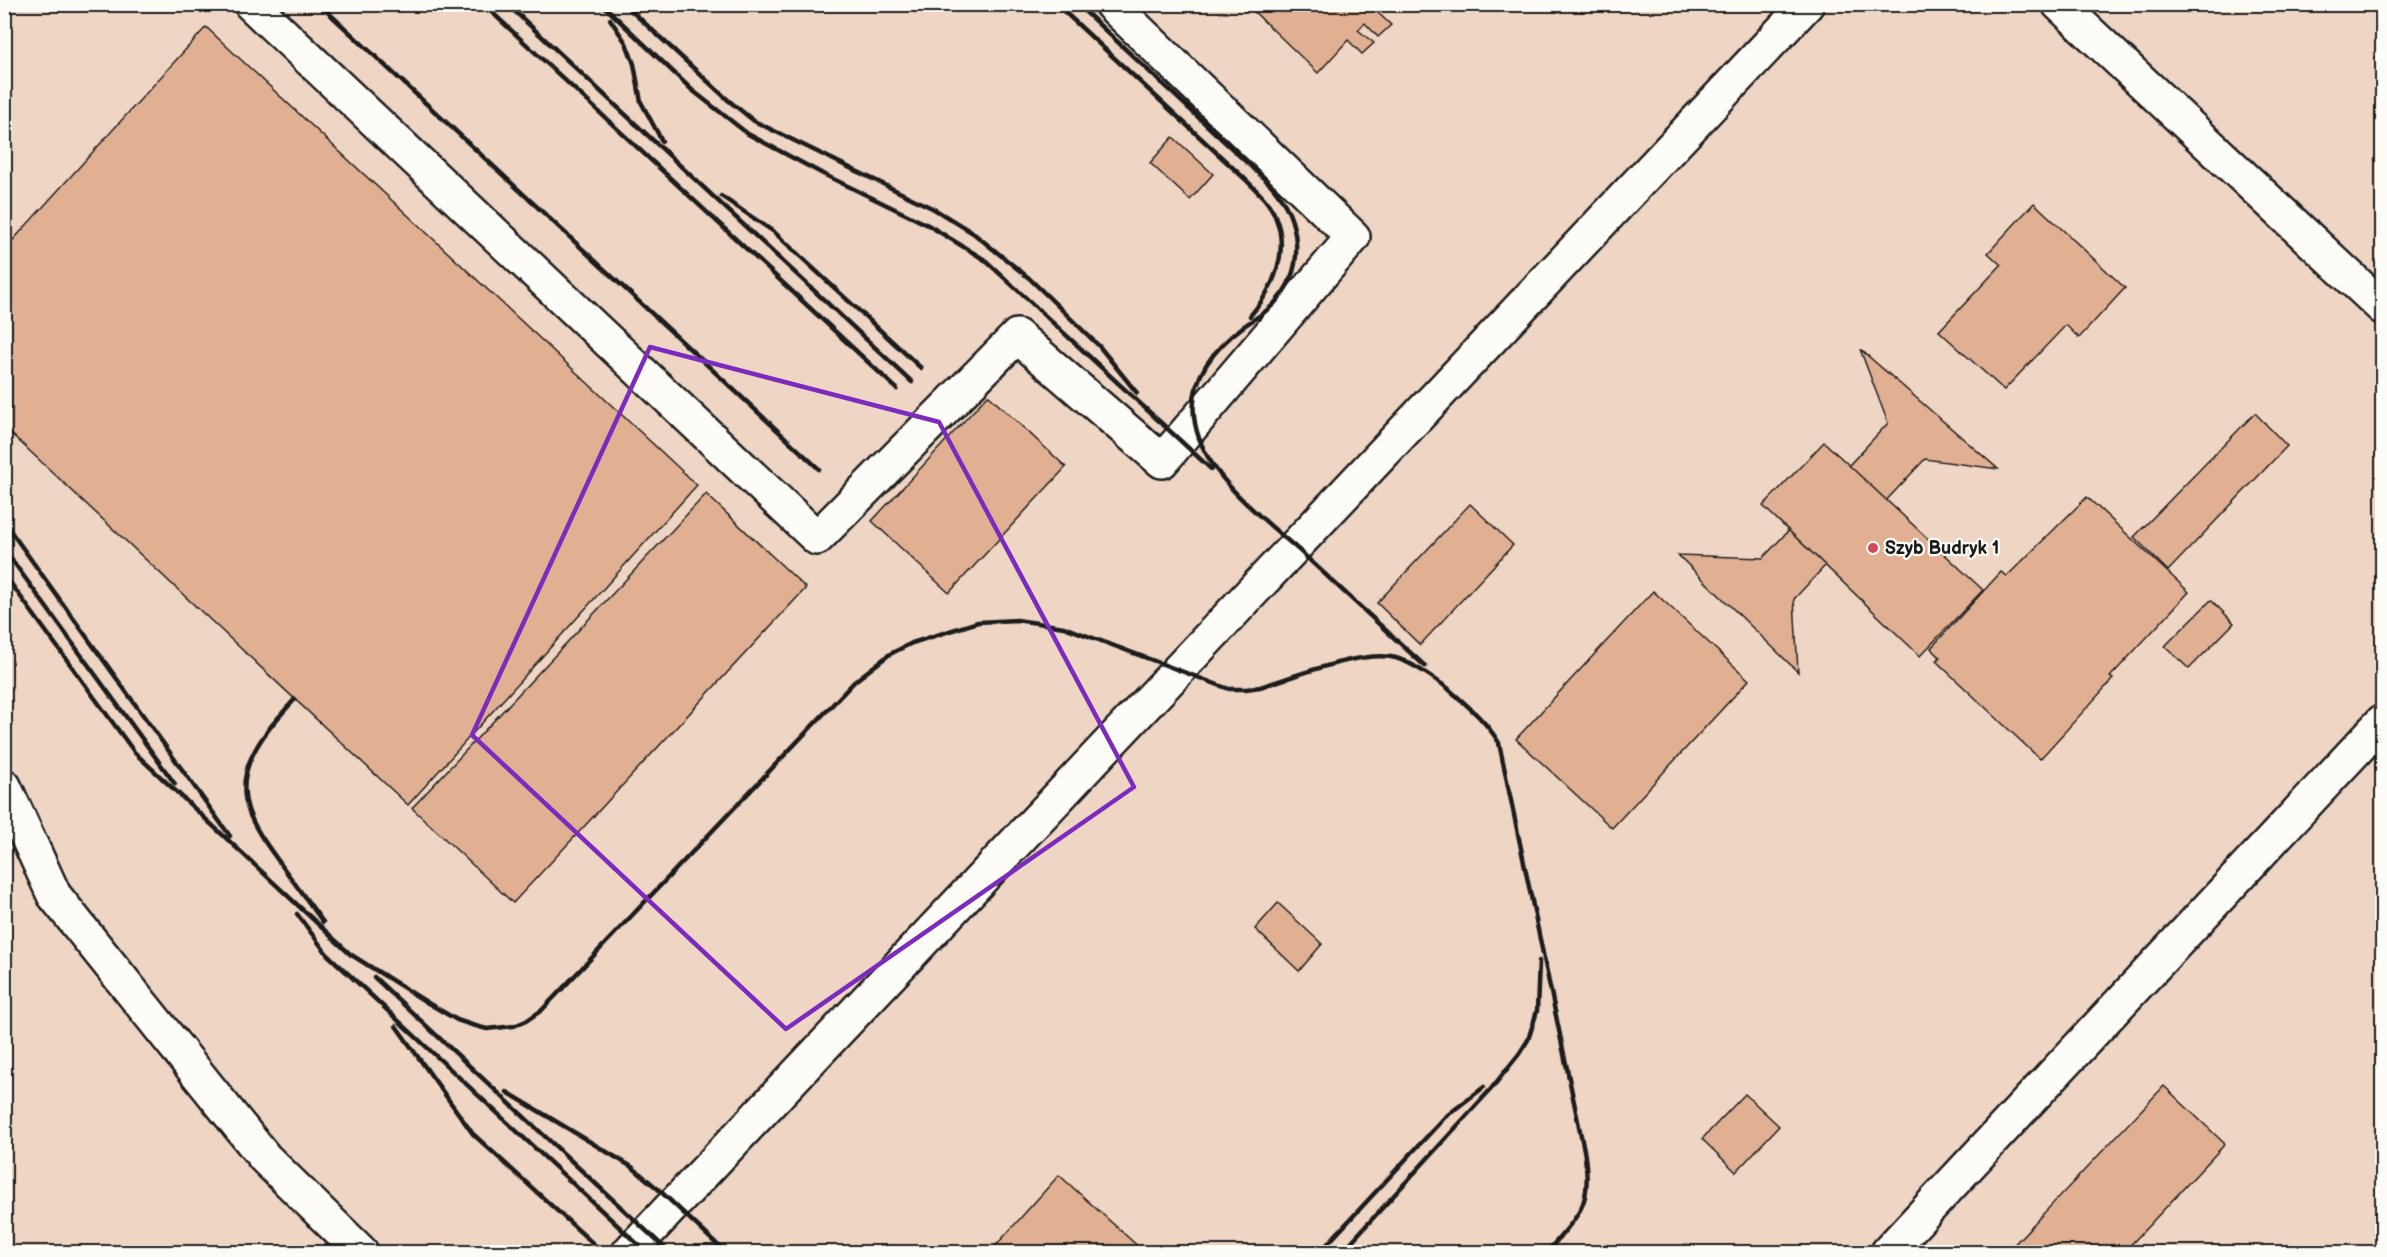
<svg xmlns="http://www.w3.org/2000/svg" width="2387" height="1257" font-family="'Balsamiq Sans',sans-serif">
  <rect width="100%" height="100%" fill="#f5e5d9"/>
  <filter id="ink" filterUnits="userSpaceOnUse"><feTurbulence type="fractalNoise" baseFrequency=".0167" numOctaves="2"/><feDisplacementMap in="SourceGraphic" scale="12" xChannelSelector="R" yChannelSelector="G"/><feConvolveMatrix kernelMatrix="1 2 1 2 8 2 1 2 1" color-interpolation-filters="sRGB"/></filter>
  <g filter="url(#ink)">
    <rect fill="#efd5c4" x="5" y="5" width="2377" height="1247"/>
    <g fill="#e1b093" stroke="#1c1c1c" stroke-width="1.5">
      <polygon points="1246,4 1383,4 1376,11 1391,25 1378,37 1365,23 1358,30 1374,43 1362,54 1348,40 1318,73"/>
      <polygon points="206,27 697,485 408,805 4,427 4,250"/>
      <polygon points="1173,137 1213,174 1190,200 1150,163"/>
      <polygon points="2034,203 2125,288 2079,338 2066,325 2004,390 1939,331 2001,265 1988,253"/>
      <polygon points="1860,349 1998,469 1925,459 1794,599 1798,672 1678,555 1763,558 1888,423"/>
      <polygon points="988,395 1066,467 949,593 872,521"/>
      <polygon points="2255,413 2287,446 2168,571 2134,537"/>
      <polygon points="1824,442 1983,590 1920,656 1763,506"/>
      <polygon points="706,494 806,588 513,903 412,808"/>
      <polygon points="2087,497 2189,592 2110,677 2113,679 2040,759 1936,661 1940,657 1931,648 2001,572 2007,576"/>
      <polygon points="1470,504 1513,545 1420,645 1377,603"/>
      <polygon points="1653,591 1749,680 1612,828 1516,739"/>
      <polygon points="2211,600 2234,623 2189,669 2165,646"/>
      <polygon points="1278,903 1322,944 1299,971 1255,929"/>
      <polygon points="2164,1086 2225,1144 2124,1252 2007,1252"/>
      <polygon points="1745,1094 1779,1126 1736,1172 1702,1139"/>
      <polygon points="1059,1175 1142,1250 1140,1252 991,1251"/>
      <polygon points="4,1240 17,1252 4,1252"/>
    </g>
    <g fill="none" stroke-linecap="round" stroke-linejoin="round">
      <g stroke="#1c1c1c" stroke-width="38">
        <g id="minor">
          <polyline points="251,4 817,538 1017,336 1162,461 1353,237 1111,4"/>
          <polyline points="2059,4 2382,307"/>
          <polyline points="4,786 54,895 265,1158 361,1252"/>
          <polyline points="629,1252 1807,4"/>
          <polyline points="1888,1252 2382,722"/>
        </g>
      </g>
      <use href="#minor" stroke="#fdfcf7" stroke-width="33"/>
      <g stroke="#1c1c1c" stroke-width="4.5">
        <polyline points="319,4 819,469"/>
        <polyline points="483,4 897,389"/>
        <polyline points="507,4 912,382"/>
        <polyline points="602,4 692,90 748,134 823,174 928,225 985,260 1211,469"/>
        <polyline points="624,4 728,100 754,121 934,209 973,233 1029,278 1099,346 1137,393"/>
        <path d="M1056,4L1245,179C1256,190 1269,201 1275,216C1290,251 1274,289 1250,316"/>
        <path d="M1077,4L1271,185C1301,219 1307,269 1274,304C1265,313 1254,319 1244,326C1206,354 1182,390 1199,438C1215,483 1266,521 1301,552C1342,590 1383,628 1425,666"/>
        <polyline points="610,19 626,43 634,64 641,102 662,141"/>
        <polyline points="721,196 774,232 921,368"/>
        <polyline points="4,522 230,836"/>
        <polyline points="4,549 175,784"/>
        <path d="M4,574L135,753L350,954L428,1003L457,1020L472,1025L487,1029L514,1026L526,1021L542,1010L855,681L890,654L912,643L978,622L1017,620L1064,627L1229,689H1246L1260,687C1293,677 1364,649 1396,658C1415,664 1433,678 1449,689"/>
        <path d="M1444,685C1464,703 1485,719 1499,743L1584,1150C1593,1205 1581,1212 1547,1252"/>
        <path d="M295,699C280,716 263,733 253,754C230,799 257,831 282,866C296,885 309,903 323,922"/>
        <polyline points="297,914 327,954 646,1252"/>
        <polyline points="374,977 669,1252"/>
        <polyline points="396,1026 473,1134 599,1249"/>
        <polyline points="507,1092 632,1167 658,1189 725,1252"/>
        <polyline points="1320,1252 1445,1117 1484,1087"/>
        <polyline points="1342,1252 1491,1089 1519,1054 1528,1040 1537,1011 1539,961"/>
      </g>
    </g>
  </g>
  <path fill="none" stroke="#7b2cbf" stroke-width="4.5" stroke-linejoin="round" d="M650,347L939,422L1134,787L786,1029L472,735Z"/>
  <circle fill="#d1495b" stroke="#fdfcf7" stroke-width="2" cx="1873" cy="548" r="6"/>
  <g text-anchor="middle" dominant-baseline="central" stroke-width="4.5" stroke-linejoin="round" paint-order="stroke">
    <g font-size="18" font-weight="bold" fill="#1c1c1c" stroke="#fdfcf7" text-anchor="start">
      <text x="1885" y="548">Szyb Budryk 1</text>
    </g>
  </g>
  <rect width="2387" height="1257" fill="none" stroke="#fdfcf7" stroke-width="24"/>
  <rect x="12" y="12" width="2363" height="1233" fill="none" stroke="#1c1c1c" stroke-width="2" filter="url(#ink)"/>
</svg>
